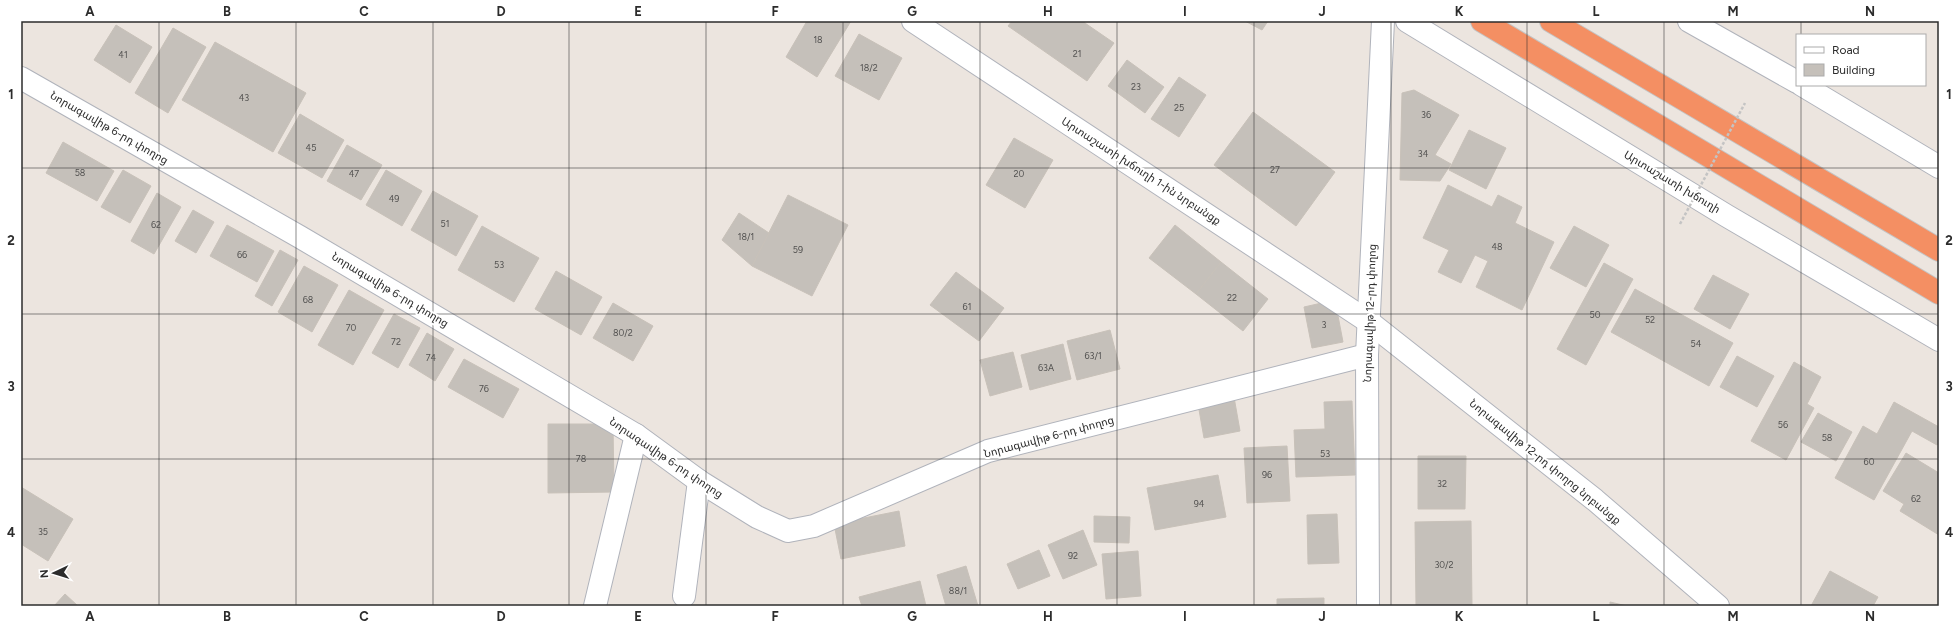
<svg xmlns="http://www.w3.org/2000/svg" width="1960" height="627" font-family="Figtree,'Noto Sans Armenian',sans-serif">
  <rect width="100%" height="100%" fill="#ece5df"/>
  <g fill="#c5c0ba" stroke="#c8c1b9">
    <polygon points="807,21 851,21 817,77 786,57"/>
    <polygon points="1012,21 1082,21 1114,43 1087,81 1008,26"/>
    <polygon points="1245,21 1268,21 1262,30"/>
    <polygon points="116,25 152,47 130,83 94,60"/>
    <polygon points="173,28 206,47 168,113 135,93"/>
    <polygon points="859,34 902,58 879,100 835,76"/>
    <polygon points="215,42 306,93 273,152 182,100"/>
    <polygon points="1127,60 1164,87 1145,113 1108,86"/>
    <polygon points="1179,77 1206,95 1179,137 1151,119"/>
    <polygon points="1414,90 1459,115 1435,155 1451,164 1440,181 1400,180 1402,93"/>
    <polygon points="1253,112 1335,172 1296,226 1214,165"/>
    <polygon points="300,114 344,140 322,178 278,153"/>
    <polygon points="1469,130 1506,148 1486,189 1449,170"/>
    <polygon points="1014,138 1053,160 1025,208 986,185"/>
    <polygon points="63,142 114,171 97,201 46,173"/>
    <polygon points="347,145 382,165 361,200 327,181"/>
    <polygon points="123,170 151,186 130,223 101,207"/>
    <polygon points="386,170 422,191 402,226 366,205"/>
    <polygon points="1448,185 1492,207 1498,195 1522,207 1515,223 1554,242 1522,310 1476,287 1488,261 1475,255 1461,283 1438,272 1449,250 1423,238"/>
    <polygon points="433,191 478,216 456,256 411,230"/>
    <polygon points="157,193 181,207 154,254 131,241"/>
    <polygon points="788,195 848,225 812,296 752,266"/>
    <polygon points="193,210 214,222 196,253 175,241"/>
    <polygon points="739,213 769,233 752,266 722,240"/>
    <polygon points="227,225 274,251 257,282 210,256"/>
    <polygon points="1175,225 1221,262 1196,294 1149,258"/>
    <polygon points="482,226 539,258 514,302 458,270"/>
    <polygon points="1574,226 1609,245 1586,287 1550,268"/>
    <polygon points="280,250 298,260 272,306 255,296"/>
    <polygon points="1221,262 1268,299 1243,331 1196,294"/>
    <polygon points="1604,263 1633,279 1586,365 1557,349"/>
    <polygon points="304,266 338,285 312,332 278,312"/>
    <polygon points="556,271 602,297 581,335 535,309"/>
    <polygon points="956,272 1004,308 979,341 930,305"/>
    <polygon points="1713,275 1749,294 1730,329 1694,309"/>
    <polygon points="1635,289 1733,343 1709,386 1611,332"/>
    <polygon points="349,290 384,310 353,365 318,345"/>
    <polygon points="1335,300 1343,342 1312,348 1304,307"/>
    <polygon points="613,303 653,326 633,361 593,338"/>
    <polygon points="394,314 420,328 398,368 372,353"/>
    <polygon points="1110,330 1120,369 1077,380 1067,341"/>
    <polygon points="427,333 454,349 435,381 409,365"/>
    <polygon points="1063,344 1071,379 1030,390 1021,355"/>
    <polygon points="1013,352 1022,387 990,396 980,360"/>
    <polygon points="1737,356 1774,376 1757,407 1720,387"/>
    <polygon points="464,359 519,389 503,418 448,387"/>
    <polygon points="1794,362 1821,377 1807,404 1814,408 1786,460 1751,441"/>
    <polygon points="1234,397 1240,431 1204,438 1198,404"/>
    <polygon points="1352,401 1355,475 1296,477 1294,430 1325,429 1324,402"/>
    <polygon points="1894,402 1939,427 1939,442 1937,445 1912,431 1874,500 1835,478 1863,426 1877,434"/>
    <polygon points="1818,413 1852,432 1836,461 1801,442"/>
    <polygon points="548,424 613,424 614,492 548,493"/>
    <polygon points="1287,446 1290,501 1247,503 1244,448"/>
    <polygon points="1906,453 1939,473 1939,535 1900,511 1904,504 1883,491"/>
    <polygon points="1418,456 1466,456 1465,509 1418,509"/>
    <polygon points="1218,475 1226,517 1155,530 1147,488"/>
    <polygon points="21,487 73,519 48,561 21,544"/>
    <polygon points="899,511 905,546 841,559 834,524"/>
    <polygon points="1337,514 1339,563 1308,564 1307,515"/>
    <polygon points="1094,516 1130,517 1129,543 1094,542"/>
    <polygon points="1471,521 1472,606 1416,606 1415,522"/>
    <polygon points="1083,530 1097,565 1063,579 1048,545"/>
    <polygon points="1039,550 1050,576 1018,589 1007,564"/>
    <polygon points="1138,551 1141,596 1106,599 1102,554"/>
    <polygon points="966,566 978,606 946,606 937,575"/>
    <polygon points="1830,571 1878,597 1873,606 1811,606"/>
    <polygon points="920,581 926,606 862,606 859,597"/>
    <polygon points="65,594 78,606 54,606"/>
    <polygon points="1324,598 1324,606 1277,606 1277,599"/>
    <polygon points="1610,602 1627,606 1610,606"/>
  </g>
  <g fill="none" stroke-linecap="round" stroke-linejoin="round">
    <g stroke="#b0b3bb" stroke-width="24">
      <g id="minor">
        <polyline points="913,21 1369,322 1595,500 1718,606"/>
        <polyline points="1407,21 1727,216 1939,340"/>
        <polyline points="1689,21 1797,82"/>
        <polyline points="21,78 300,237 636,435 699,481 757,517 788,531 814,526 988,451 1367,355"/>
        <polyline points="1802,85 1939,167"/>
        <polyline points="684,596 699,481"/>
        <polyline points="595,606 636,435"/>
        <polyline points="1368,606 1367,355 1383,21"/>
      </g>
    </g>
    <g stroke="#c4c4c4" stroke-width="24">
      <g id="highway">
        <polyline points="1482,21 1939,293"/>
        <polyline points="1551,21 1939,250"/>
      </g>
    </g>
    <use href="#minor" stroke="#fff" stroke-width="22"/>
    <use href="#highway" stroke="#f48f63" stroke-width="22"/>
    <polyline stroke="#c4c4c4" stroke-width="2.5" stroke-dasharray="3 2" stroke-linecap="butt" points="1680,224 1745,103"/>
  </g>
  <path fill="none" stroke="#2c2c2c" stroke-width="1" stroke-opacity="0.55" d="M159,21V606M296,21V606M433,21V606M569,21V606M706,21V606M843,21V606M980,21V606M1117,21V606M1254,21V606M1391,21V606M1527,21V606M1664,21V606M1801,21V35M1801,85V606M21,168H1939M21,314H1939M21,459H1939"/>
  <g text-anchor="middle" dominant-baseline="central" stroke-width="4" stroke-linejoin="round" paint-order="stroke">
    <g font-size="9" fill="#525150">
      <text x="818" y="39">18</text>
      <text x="1077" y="53">21</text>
      <text x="123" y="54">41</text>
      <text x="869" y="67">18/2</text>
      <text x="1136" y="86">23</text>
      <text x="244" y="97">43</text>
      <text x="1179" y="107">25</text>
      <text x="1426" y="114">36</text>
      <text x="311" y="147">45</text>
      <text x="1423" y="153">34</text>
      <text x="1275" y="169">27</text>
      <text x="80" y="172">58</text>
      <text x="354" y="173">47</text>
      <text x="1019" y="173">20</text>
      <text x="394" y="198">49</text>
      <text x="445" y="223">51</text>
      <text x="156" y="224">62</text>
      <text x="746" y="236">18/1</text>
      <text x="1497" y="246">48</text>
      <text x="798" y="249">59</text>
      <text x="242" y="254">66</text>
      <text x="499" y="264">53</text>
      <text x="1232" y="297">22</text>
      <text x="308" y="299">68</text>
      <text x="967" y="306">61</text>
      <text x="1595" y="314">50</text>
      <text x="1650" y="319">52</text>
      <text x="1324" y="324">3</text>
      <text x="351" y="327">70</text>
      <text x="623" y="332">80/2</text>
      <text x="396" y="341">72</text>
      <text x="1696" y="343">54</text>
      <text x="1093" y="355">63/1</text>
      <text x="431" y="357">74</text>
      <text x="1046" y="367">63A</text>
      <text x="484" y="388">76</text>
      <text x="1783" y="424">56</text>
      <text x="1827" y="437">58</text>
      <text x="1325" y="453">53</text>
      <text x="581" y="458">78</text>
      <text x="1869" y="461">60</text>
      <text x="1267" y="474">96</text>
      <text x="1442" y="483">32</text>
      <text x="1916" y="498">62</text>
      <text x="1199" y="503">94</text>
      <text x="43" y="531">35</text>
      <text x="1073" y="555">92</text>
      <text x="1444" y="564">30/2</text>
      <text x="958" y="590">88/1</text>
    </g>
    <g font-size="11" fill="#2c2c2c" stroke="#fff">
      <text transform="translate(109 128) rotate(30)">Նորագավիթ 6-րդ փողոց</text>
      <text transform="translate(1141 171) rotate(33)">Արտաշատի խճուղի 1-ին նրբանցք</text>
      <text transform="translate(1672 182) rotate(31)">Արտաշատի խճուղի</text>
      <text transform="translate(390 290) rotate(31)">Նորագավիթ 6-րդ փողոց</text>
      <text transform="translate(1370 313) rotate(-88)">Նորագավիթ 12-րդ փողոց</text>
      <text transform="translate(1049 437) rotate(-15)">Նորագավիթ 6-րդ փողոց</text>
      <text transform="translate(666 458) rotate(34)">Նորագավիթ 6-րդ փողոց</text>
      <text transform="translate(1545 462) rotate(39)">Նորագավիթ 12-րդ փողոց նրբանցք</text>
    </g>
  </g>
  <rect width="1960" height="627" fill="none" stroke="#ffffff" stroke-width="44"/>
  <rect x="1796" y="34" width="130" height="52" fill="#ffffff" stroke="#ababab"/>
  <rect x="1804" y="47" width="20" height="6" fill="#ffffff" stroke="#ababab"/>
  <text x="1832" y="54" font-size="12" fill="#2c2c2c">Road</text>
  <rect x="1804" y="64" width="20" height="12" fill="#c5c0ba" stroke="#ababab"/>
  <text x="1832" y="74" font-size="12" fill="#2c2c2c">Building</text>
  <g transform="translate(54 573) rotate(266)" stroke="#ffffff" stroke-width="3" paint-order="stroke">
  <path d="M0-3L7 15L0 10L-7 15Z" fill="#2c2c2c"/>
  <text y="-6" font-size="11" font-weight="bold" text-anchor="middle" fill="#2c2c2c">N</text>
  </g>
  <rect x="22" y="22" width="1916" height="583" fill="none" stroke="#2c2c2c" stroke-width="1.5"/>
  <g font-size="13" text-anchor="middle" font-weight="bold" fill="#2c2c2c">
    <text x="90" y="16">A</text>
    <text x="227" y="16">B</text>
    <text x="364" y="16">C</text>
    <text x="501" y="16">D</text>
    <text x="638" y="16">E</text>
    <text x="775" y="16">F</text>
    <text x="912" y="16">G</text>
    <text x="1048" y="16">H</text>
    <text x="1185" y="16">I</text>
    <text x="1322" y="16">J</text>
    <text x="1459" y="16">K</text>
    <text x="1596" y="16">L</text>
    <text x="1733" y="16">M</text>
    <text x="1870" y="16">N</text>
    <text x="11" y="99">1</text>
    <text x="1949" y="99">1</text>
    <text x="11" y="245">2</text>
    <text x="1949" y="245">2</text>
    <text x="11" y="391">3</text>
    <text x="1949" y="391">3</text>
    <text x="11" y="537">4</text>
    <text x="1949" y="537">4</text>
    <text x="90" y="621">A</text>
    <text x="227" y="621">B</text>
    <text x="364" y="621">C</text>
    <text x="501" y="621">D</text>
    <text x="638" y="621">E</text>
    <text x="775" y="621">F</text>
    <text x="912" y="621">G</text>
    <text x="1048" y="621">H</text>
    <text x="1185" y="621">I</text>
    <text x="1322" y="621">J</text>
    <text x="1459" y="621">K</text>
    <text x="1596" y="621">L</text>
    <text x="1733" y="621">M</text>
    <text x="1870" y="621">N</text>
  </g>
</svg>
